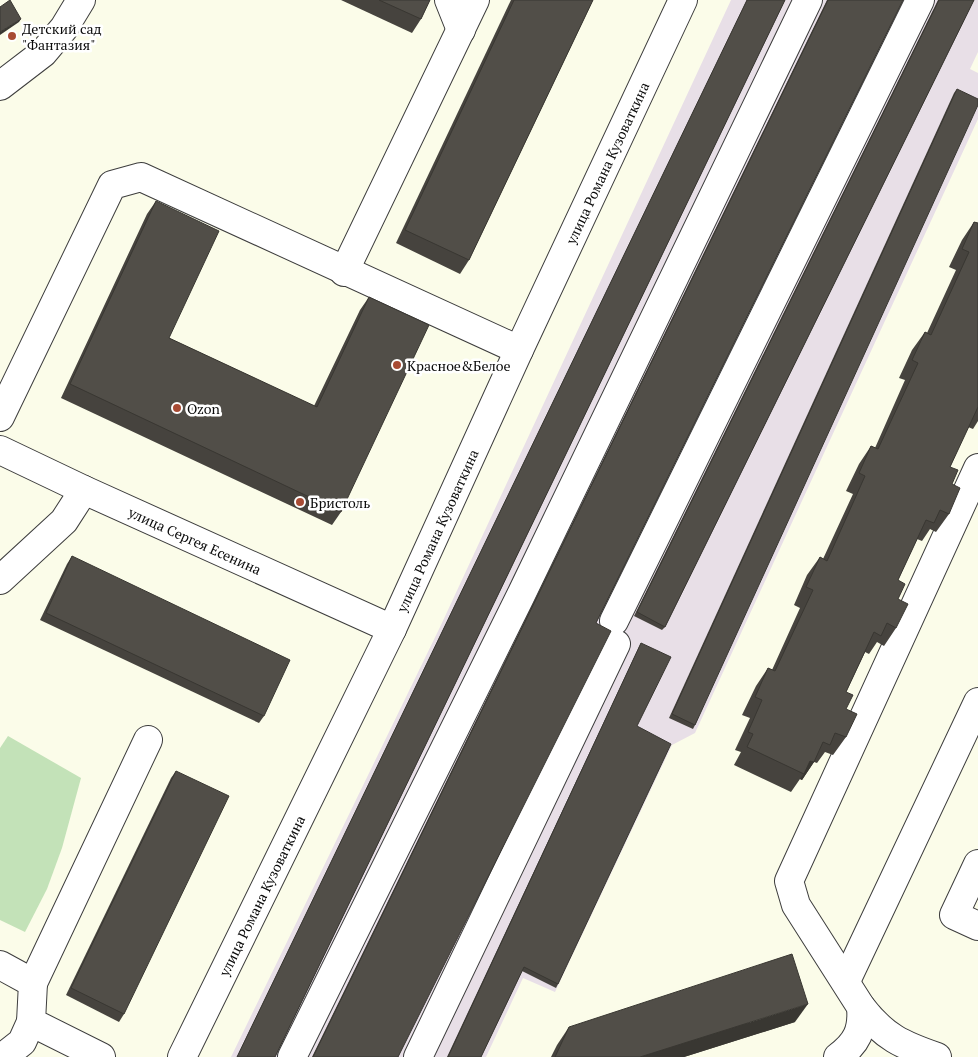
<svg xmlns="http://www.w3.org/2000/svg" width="978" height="1057" font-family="'PT Serif',serif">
  <rect width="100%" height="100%" fill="#fbfce9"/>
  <polygon fill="#e8dfe7" points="731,0 978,0 978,52 970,69 978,73 978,119 695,733 672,745 555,992 523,978 486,1057 231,1057 441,625"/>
  <polygon fill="#c3e2b8" points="8,736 81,778 62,848 47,889 25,932 0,920 0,748"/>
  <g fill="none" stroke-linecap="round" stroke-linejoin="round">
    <g stroke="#3d3d3d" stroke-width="30">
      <g id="minor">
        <polyline points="449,0 461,30"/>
        <polyline points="0,86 43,53 64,28 81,0"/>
        <polyline points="344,272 475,0"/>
        <polyline points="0,417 112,185 141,177 519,350"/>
        <path id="s1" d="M0,450L84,490L392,629"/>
        <polyline points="0,580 64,521 84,490"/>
        <polyline points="614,621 920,0"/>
        <polyline points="978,864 954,915 978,926"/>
        <polyline points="0,965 33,983 31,1022 101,1057"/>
        <polyline points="846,981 978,702"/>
        <polyline points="33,983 148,740"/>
        <path d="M861,1007C884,1037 902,1045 937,1057"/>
        <polyline points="3,1057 22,1042 31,1022"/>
        <path id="s2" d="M182,1057L392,629L519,350L683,0"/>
        <polyline points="292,1057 520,597 808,0"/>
        <polyline points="418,1057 616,644"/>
        <path d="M838,1057C857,1043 863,1030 861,1007L796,905L789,881L978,468"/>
      </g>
    </g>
    <use href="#minor" stroke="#fff" stroke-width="28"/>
  </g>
  <g fill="#46433e">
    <polygon points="341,0 430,0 421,19 412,33"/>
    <polygon points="511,0 593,0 469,260 460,274 396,243"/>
    <polygon points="747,0 785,0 275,1057 237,1057"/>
    <polygon points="827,0 903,0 596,623 398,1057 312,1057"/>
    <polygon points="938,0 974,0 665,627 662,630 634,616"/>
    <polygon points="957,89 695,725 693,729 669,718 954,93"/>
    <polygon points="156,201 169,338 314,406 360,310 369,297 341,512 332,525 61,398 147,214"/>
    <polygon points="974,222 978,223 978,421 973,429 968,427 950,467 952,484 949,514 936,532 930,529 922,541 917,539 898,580 898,599 896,628 884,646 877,642 869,654 865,652 846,692 846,737 833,755 825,752 817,763 814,762 802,780 800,779 791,792 734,765 741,752 735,750 750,718 742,715 756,686 768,668 772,670 800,608 794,605 807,575 820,557 823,559 853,494 846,491 859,464 871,446 875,448 905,380 899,378 912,350 925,332 927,333 956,270 949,267 962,240"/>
    <polygon points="72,556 264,716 259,723 40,620 67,564"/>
    <polygon points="641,643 637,726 558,984 556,988 522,971 481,1057 447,1057 639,647"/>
    <polygon points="176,771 124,1014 119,1022 66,995 171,778"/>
    <polygon points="795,1022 684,1057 551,1057 557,1045 569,1027"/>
  </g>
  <g fill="#393732">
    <polygon points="21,19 19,22 0,35 0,32"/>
    <polygon points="810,761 814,762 802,780 800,779 804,774"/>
    <polygon points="808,1004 795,1022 684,1057 640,1057"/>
  </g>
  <g fill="#514e48" stroke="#393732">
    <polygon points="10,0 21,19 0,32 0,7"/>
    <polygon points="379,0 430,0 421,19"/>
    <polygon points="514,0 593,0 469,260 405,230"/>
    <polygon points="747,0 785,0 275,1057 237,1057"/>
    <polygon points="828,0 903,0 596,623 611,631 398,1057 313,1057"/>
    <polygon points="939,0 974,0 665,627 637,612"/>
    <polygon points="957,89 978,99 978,105 695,725 672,714"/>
    <polygon points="156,201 219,231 169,338 317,407 369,297 429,325 341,512 70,384"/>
    <polygon points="974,222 978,223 978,407 950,467 958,470 952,484 960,488 949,514 940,510 934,523 926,520 898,580 905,584 898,599 908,604 896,628 887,623 881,636 874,632 846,692 853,695 846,709 857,714 846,737 835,733 830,745 823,742 814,762 810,761 804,774 747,747 753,734 748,732 762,700 755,697 768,668 775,671 813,590 806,587 820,557 827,561 865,476 859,473 871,446 878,449 918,363 912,360 925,332 931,335 969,252 962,249"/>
    <polygon points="72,556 290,660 264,716 46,613"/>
    <polygon points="641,643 671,657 637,726 671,744 558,984 524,967 481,1057 448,1057"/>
    <polygon points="176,771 229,796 124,1014 71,988"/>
    <polygon points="792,954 808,1004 640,1057 555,1057 569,1027"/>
  </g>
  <g fill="#a84b34" stroke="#fff" stroke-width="2">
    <circle cx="12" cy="36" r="5"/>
    <circle cx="397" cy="365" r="5"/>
    <circle cx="177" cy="408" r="5"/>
    <circle cx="300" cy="502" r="5"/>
  </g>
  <g text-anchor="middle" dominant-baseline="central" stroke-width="5" stroke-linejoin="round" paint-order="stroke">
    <g font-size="14" fill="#0a0a0a" stroke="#fff" text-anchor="start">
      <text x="22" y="28">Детский сад<tspan x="22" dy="16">"Фантазия"</tspan></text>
      <text x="407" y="365">Красное&amp;Белое</text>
      <text x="187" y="408">Ozon</text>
      <text x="310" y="502">Бристоль</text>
    </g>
    <g font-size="14" fill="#0a0a0a" stroke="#fff">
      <text stroke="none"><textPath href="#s2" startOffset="990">улица Романа Кузоваткина</textPath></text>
      <text stroke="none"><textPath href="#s2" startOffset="585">улица Романа Кузоваткина</textPath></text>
      <text stroke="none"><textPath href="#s1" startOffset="215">улица Сергея Есенина</textPath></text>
      <text stroke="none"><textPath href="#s2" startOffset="180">улица Романа Кузоваткина</textPath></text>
    </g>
  </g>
</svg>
